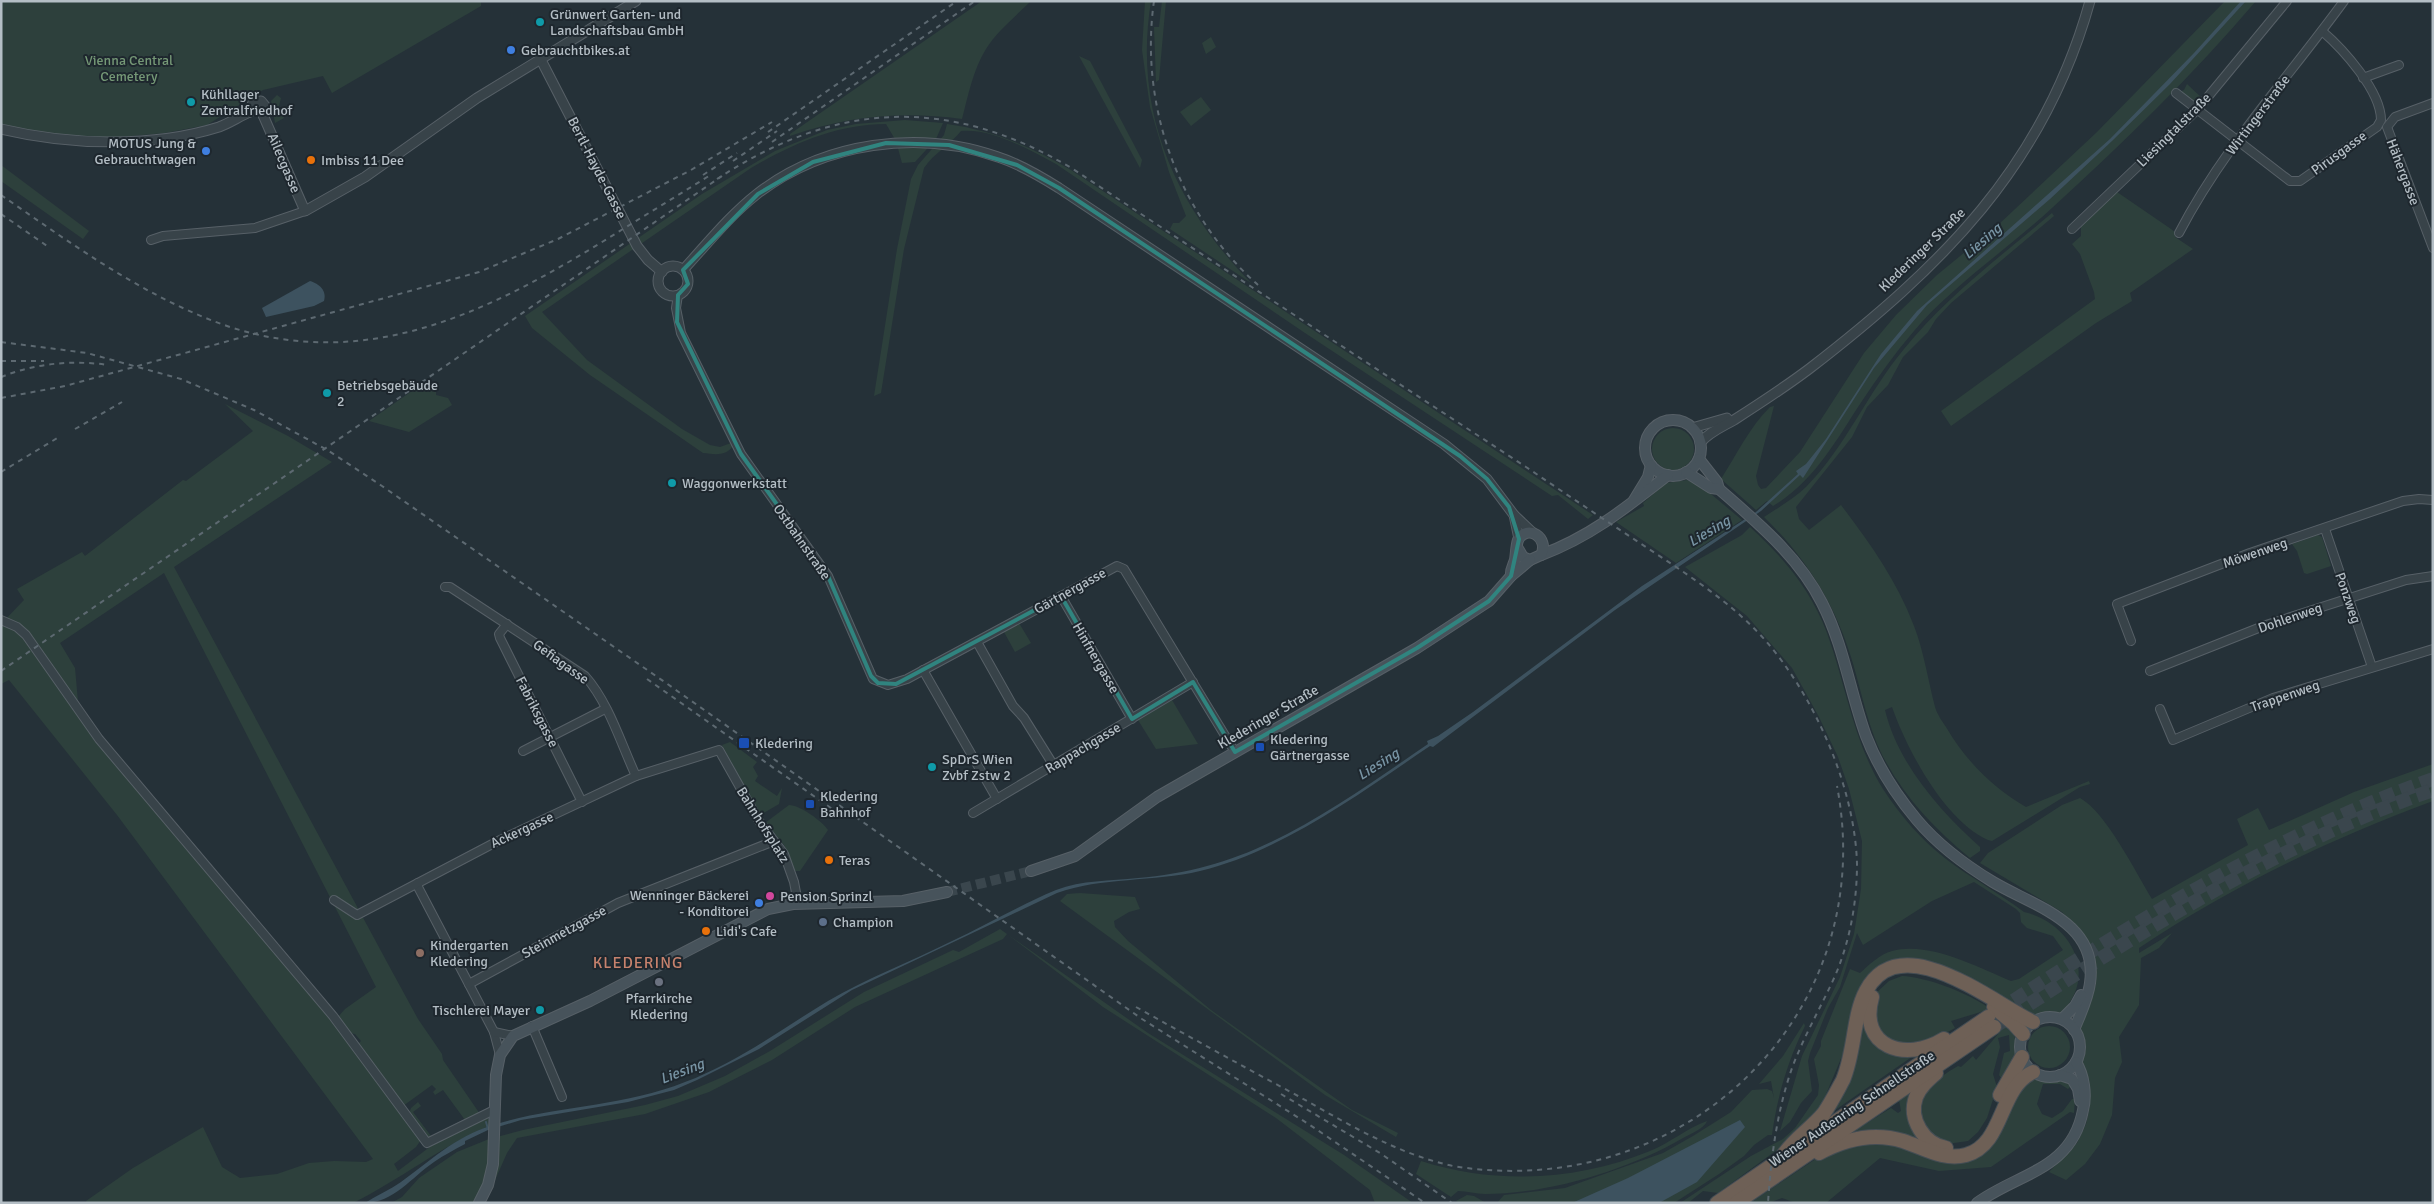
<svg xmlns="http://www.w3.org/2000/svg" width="2434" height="1204" font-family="Signika,sans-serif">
  <rect width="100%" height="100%" fill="#253138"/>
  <g fill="#2d403c">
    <polygon points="1,1 481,1 481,6 332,93 323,76 263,90 207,125 165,133 120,137 79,137 38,133 1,125"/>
    <path d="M982,1H1031C1016,16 997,31 986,49C973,70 968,96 962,119C902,111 848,116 790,136V134Z"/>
    <path d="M1145,1H1151C1133,112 1175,205 1251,283L1170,229L1173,223H1179L1186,216L1169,172L1150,107L1142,50Z"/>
    <polygon points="1162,1 1166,1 1159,80 1156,82 1154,27 1159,27"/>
    <path d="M2225,1H2256C2193,75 2123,143 2052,208C2007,250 1954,284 1914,331C1895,353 1878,377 1862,401C1836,440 1815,481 1773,506L1767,501L1756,510L1721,479C1737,454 1749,428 1770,407L1774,406L1756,476L1758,485L1761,489L1766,488L1800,452L1864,353L1896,315L1937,275L1998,225L2097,132Z"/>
    <polygon points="1211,37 1216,47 1206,54 1202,43"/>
    <polygon points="1079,56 1090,61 1142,160 1140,168"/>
    <polygon points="2187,84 2203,99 2196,106 2179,92 2184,90"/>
    <polygon points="277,95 281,98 279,106 284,118 275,123 271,101"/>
    <polygon points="1201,97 1211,110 1191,126 1180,112"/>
    <path d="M905,120L943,123L936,139L915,162L902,163L896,141L886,124C837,124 792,144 751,168L542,312L587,360L682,429L710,445L720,447L731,443L733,446C725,457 714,454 703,453L590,375L532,328L525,316L702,194L775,151L827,130L856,124Z"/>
    <path d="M947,124C992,130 1032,147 1071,170L1593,515L1588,519L1558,495L1552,496L1305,333L1056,164C1029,150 993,128 961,131C950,145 934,153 924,168L904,249L881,393L874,396L897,249L911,179L918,165L944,135Z"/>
    <polygon points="1,165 89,231 83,239 1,181"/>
    <polygon points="2117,192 2171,229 2176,233 2175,237 2193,249 2130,293 2132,301 2096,323 1951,426 1941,411 2095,299 2094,292 2080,254 2072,244 2081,236 2081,225"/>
    <path d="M2052,213L2054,216L1951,303L1936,319L1928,332L1903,357L1888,385L1867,407L1852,437L1796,507L1799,519L1809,530L1841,505C1870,543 1897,581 1914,626C1924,652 1928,680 1935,707C1937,714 1942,721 1946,727C1966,761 1992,787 2026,807L2089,781L2090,784L2080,787L1992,841L1988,840C1945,821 1907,750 1892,707L1885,710C1898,764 1940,811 1980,847V851L1970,858C1936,830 1907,800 1886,762C1868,730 1862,692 1851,657C1834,602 1805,557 1764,517C1779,507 1795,498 1807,486C1846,446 1868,392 1904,349C1946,297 2001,256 2052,213Z"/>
    <polygon points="427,383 436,392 436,395 448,398 452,405 409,432 369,421 422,384"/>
    <path d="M225,404L288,436L332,462L174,567L388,964L418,1019L442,1054L443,1060L480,1114L465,1120L443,1090L435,1095L433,1092L436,1089L432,1085L403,1106L358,1044L361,1041L355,1034L349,1033L338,1017L345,1009L376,987L164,573L60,643L75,668L79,713L310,989L421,1140L416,1147L394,1164L398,1171L435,1143L488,1117L489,1126C440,1147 401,1179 353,1203H87L86,1201L133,1168L203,1127L222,1167L240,1178L277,1174L309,1163L334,1161L366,1162L373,1159L117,815L9,680L1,684V624L24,600L17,589L82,552L85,556L183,480L186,481L253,431Z"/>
    <circle cx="1673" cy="449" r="21"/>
    <polygon points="1687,480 1699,484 1742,520 1676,563 1616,522 1644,506 1643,503 1666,483"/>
    <path d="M1750,527C1783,557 1811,590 1827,633C1846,685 1853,741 1883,789C1900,815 1921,840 1946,859C1971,878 1999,893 2024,912C2071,923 2099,975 2061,1013H2043L2032,1017L1981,984L1943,966L1910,959L1885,965L1868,977L1861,990L1850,1037L1819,1111L1785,1144L1718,1193L1703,1191L1688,1203H1680L1751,1156L1783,1139L1795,1128L1818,1095L1819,1085L1814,1059L1821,1046V1041L1850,969L1860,973C1869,965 1880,954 1892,951C1929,941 1977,967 2011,981L2019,979L2063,950L2053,936L2027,928L2021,922L2020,913L2016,909L1974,882L1932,901L1863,945L1857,933L1840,987L1828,1008L1810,1053L1808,1061L1812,1091L1801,1103L1790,1122L1780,1131L1802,1056L1840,977L1854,934L1861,889L1862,841L1849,789L1838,757L1819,717L1792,668L1747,616L1685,567L1742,535Z"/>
    <polygon points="2318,535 2322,537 2331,566 2307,574 2304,573 2297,551 2292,544"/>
    <polygon points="1019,623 1031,643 1015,652 1004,632"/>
    <polygon points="1172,700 1198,744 1156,749 1138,720"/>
    <polygon points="730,742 757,762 753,767 758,776 755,781 777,796 782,788 779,804 762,814 758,812 722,745"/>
    <path d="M2433,764V801C2330,839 2230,887 2139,948V953L2172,933L2159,948L2141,958L2139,1005L2119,1037L2122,1062L2115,1078L2112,1115L2100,1144L2085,1164L2066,1180L2049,1172L2077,1143L2086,1124L2090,1104V1089L2082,1062L2083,1046L2079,1031L2093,995L2096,983L2094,960L2083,934L2062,912L1980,863L1988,853L2062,805L2080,798C2106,812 2136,873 2152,899L2248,845L2237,819L2258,808L2269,830L2354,792Z"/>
    <path d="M789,805C800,805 822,821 828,830L800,871H795L784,845L765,823Z"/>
    <polygon points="1080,893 1135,897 1140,909 1129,912 1114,921 1115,927 1128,941 1211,1010 1284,1062 1352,1110 1398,1133 1396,1137 1325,1095 1060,901 1067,894"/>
    <polygon points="1000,929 1007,934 1148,1033 1344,1155 1413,1203 1375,1203 1370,1190 1276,1118 1103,1007 1007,934 1003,939 855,1007 772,1060 709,1092 645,1114 517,1138 507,1153 485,1203 391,1203 402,1197 419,1178 457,1152 489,1139 523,1130 645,1105 678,1096 725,1076 770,1051 864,992 953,950 959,952"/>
    <path d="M1902,976C1936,977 2039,1016 2012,1062C2009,1067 2006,1074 2001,1078L1999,1075L2004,1053L2010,1051L2009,1035L1998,1038L2000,1047L1993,1074L1997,1087L1987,1118L1978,1132L1968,1141L1947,1144L1940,1142L1921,1124C1919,1091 1931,1082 1958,1066L1961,1067L1973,1056L1976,1060L1999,1033L1984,1011L1951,1021L1955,1028L1933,1040L1899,1047L1874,1027L1875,994L1889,981Z"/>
    <polygon points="1863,1021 1867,1033 1916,1054 1828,1115 1852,1073"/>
    <path d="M1804,1023L1805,1026C1788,1060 1777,1097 1772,1135H1768L1754,1145L1744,1156L1719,1174L1674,1203H1497L1504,1195L1565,1188L1663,1153L1693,1136L1731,1112L1752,1090L1767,1089L1772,1091L1774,1098L1771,1081L1759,1084L1783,1056Z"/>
    <circle cx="2049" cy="1047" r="21"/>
    <polygon points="2033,1077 2060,1079 2071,1086 2068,1089 2060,1084 2043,1084 2037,1104 2042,1114 2052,1118 2063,1111 2072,1099 2075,1099 2074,1113 2070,1112 1991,1167 1939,1171 1880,1158 1826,1203 1796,1203 1782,1198 1769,1203 1750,1203 1823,1154 1863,1140 1913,1148 1979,1151 2010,1097"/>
    <polygon points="1917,1086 1911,1096 1926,1144 1846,1136 1891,1108 1898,1113 1901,1111 1899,1100"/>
    <polygon points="418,1102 421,1106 413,1112 431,1136 429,1138 423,1134 409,1114 411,1108"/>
    <path d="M1707,1121C1705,1128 1690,1134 1683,1138C1628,1170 1549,1194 1485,1194C1476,1194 1467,1191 1458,1191L1451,1197L1416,1174L1421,1161C1496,1185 1577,1181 1650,1151C1670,1143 1687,1128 1707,1121Z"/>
    <polygon points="1467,1195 1474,1196 1486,1203 1460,1203 1456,1201"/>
  </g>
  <g fill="#3d525f">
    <path d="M2241,1H2246L2170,84L2112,141L2050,199L1927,305L1874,368L1803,478L1800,475L1761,511L1615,610L1433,747L1430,746C1362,792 1281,852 1200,871C1154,882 1101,877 1057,893L852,990L759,1049L697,1080L674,1090L628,1102L521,1120L488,1130L465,1141V1144C454,1150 444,1155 434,1162C412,1177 393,1203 365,1203C377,1195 390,1190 401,1182C430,1161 455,1137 490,1126C554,1105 620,1108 685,1082C738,1062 780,1030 828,1001C867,978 910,962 950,942C986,925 1020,905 1056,890C1082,880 1110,881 1138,878C1161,876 1185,872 1207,866C1283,847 1364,788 1428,744L1427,741L1438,736L1473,712L1642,586L1756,512L1798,474L1796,471L1806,464L1826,439L1881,354L1917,311L2110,139L2194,53Z"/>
    <path d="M310,281C319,284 327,290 324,301L314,306L266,317L262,308Z"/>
    <polygon points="1740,1120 1745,1127 1697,1182 1659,1203 1572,1203 1628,1178"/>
  </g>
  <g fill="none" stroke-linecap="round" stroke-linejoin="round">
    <polyline stroke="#3d525f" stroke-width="2" points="486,1122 488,1129"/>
    <polyline stroke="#3a464d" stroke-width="10" stroke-dasharray="10 5" stroke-linecap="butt" points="947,892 1031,871"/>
    <g stroke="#3a464d" stroke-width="14" stroke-dasharray="14 7" stroke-linecap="butt">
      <path d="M1996,1012C2135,922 2275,835 2433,779"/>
      <path d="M1994,1027C2134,936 2274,845 2433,790"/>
    </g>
    <g stroke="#576067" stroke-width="10">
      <g id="minor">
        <polyline points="2363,78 2399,65"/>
        <path d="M2176,93L2290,181H2300L2377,127L2381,120C2381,91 2343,49 2322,31"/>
        <polyline points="2433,103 2395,117 2387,127 2433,248"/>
        <polyline points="2072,229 2197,110 2287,1"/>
        <path d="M2179,233C2223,148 2288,78 2344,1"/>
        <polyline points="151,240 163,236 255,228 305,211"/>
        <polyline points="678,295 676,308 681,333 741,454 828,576 873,679 888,685 907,679 1117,566 1124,569 1235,752"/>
        <polyline points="2325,529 2372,667"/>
        <path d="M445,587H450L585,676C609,703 621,744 636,776"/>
        <polyline points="1061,596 1132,719"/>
        <polyline points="1,620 17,627 26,635 99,739 333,1016 427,1143 494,1110"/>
        <polyline points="507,624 499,634 500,638 582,802"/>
        <polyline points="2131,641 2117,604 2250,553 2403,501 2419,499 2433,500"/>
        <polyline points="977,642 1013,706 1024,718 1054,766"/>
        <polyline points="923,670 997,799"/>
        <polyline points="2150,671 2266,625 2406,580 2433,576"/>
        <polyline points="2160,709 2173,740 2273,698 2433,649"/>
        <polyline points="523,751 605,709"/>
        <polyline points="973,813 1193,682"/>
        <polyline points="418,883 418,887 494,1032 500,1055"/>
        <polyline points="334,900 357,915 498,841 636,776 719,750 759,821 784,854 794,882 798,903"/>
        <polyline points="469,984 618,903 774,841"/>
        <polyline points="532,1026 562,1097"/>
        <polyline points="494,1032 513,1036"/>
      </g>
    </g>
    <g stroke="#576067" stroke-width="11">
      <g id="tertiary">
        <polyline points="540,58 637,246 648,260 662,272"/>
        <polyline points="250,112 253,102 261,101 266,107 263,115"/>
        <polyline points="263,115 305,211 365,177 477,98 636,1"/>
        <path d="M1,129C69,145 152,148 219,127C230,123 240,116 250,112"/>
        <circle cx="673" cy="281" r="15"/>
        <path d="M683,270C707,244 729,216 757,194C824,142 919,129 998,157C1020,164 1040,176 1059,188L1444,444L1487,479L1514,515L1533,533"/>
        <polyline points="1692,428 1727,418"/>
        <path d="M1700,443C1709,432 1722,427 1734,420C1759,404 1785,387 1809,369C1941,267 2044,167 2090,1"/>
        <polyline points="1514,515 1519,539"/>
      </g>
    </g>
    <g stroke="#576067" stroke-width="12">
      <g id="secondary">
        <circle cx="1673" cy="448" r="28"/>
        <polyline points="1699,459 1717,482 1719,489"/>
        <path d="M1686,472L1711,488L1719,489C1758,523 1799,557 1822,603C1844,646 1850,692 1866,736C1878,767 1896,795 1917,820C1938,845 1965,865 1993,882C2033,906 2099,922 2090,983C2088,999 2080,1015 2074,1030"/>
        <polyline points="1634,500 1648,477 1651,465"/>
        <path d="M1541,555C1590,537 1627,507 1668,475"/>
        <path d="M1511,576C1510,570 1513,566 1515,560C1516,554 1516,546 1518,540C1527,523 1550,538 1541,555L1530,560L1523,557L1517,547"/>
        <polyline points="1031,871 1075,856 1157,797 1417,648 1489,601 1511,576 1530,560"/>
        <circle cx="2050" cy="1047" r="30"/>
        <polyline points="2062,1019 2075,1006 2081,995"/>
        <polyline points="2060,1075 2072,1079 2078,1089 2080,1101"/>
        <polyline points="479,1203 488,1185 493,1164 496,1075 500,1055 513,1036 590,1001 768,909 793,904 903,901 947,892"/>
        <path d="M1977,1203C2018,1173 2072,1170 2083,1110C2087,1095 2084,1075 2076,1062"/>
      </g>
    </g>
    <g stroke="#444d54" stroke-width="16">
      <g id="motorway">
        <path d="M1872,997C1858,1047 1905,1063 1944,1039"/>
        <polyline points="1994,1007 2014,1024 2023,1034"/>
        <path d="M1936,1073C1928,1080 1920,1087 1916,1097C1908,1119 1924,1144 1946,1148"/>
        <polyline points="2000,1095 2022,1057"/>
        <path d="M1819,1153C1845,1139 1874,1132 1903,1141C1924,1148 1944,1161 1966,1155C2005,1144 1998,1088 2033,1072"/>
        <path d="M1782,1157C1793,1139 1811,1129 1824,1113C1831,1103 1837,1091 1843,1080C1855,1052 1853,1015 1866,991C1901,926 1993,1003 2033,1022"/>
        <polyline points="1717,1203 1988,1017"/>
        <polyline points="1736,1203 1994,1027"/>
      </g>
    </g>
    <use href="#minor" stroke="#384349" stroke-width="8"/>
    <use href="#tertiary" stroke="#384349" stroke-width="9"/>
    <use href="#secondary" stroke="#47535b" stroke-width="10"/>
    <use href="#motorway" stroke="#6e6056" stroke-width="14"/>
    <g stroke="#5d6971" stroke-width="2" stroke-dasharray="5 5" stroke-linecap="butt">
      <path d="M1154,1C1139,106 1179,215 1258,285"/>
      <polyline points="768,132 957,1"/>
      <polyline points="772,142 975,1"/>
      <polyline points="733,161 777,131"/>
      <polyline points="703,175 737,153"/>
      <path d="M717,179C836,101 949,95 1073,169C1224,269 1375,368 1526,467C1566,494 1606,521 1646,547C1688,575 1731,602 1765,640C1815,697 1855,788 1857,864C1857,902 1850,941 1835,976C1821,1007 1804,1036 1792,1068C1777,1111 1771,1157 1768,1203"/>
      <path d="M1,195C72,244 144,297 227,326C368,373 490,311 607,239C642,217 677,196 712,174"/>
      <polyline points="1,214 50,248"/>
      <polyline points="1,342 87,353 181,379 254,410 329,451 382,486 666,683 1142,1019 1310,1125 1425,1203"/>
      <polyline points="1,361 44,361"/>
      <path d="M1,377C36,363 72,360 109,365"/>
      <polyline points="1,398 65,386 479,272 558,239 691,170 772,122"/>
      <polyline points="75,429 122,402"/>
      <polyline points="1,472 59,437"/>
      <polyline points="1,671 722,176"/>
      <polyline points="647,679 845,818"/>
      <path d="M1136,1007C1190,1037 1244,1067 1298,1096C1348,1124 1397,1154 1453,1166C1683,1204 1881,1015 1837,786"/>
      <polyline points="1281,1094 1380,1153 1452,1203"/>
    </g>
  </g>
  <path fill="none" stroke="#30847f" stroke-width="4" stroke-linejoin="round" d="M886,143L949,145L1017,165L1059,188L1460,456L1487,479L1509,507L1519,539L1511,576L1489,601L1417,648L1235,752L1193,682L1132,719L1061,596L896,684L878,683L871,676L828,576L741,454L677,322L678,295L688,284L683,270L758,194L813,162Z"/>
  <g fill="#0f9aa8" stroke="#1e272e" stroke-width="2">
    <circle cx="540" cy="22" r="5"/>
    <circle cx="191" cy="102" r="5"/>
    <circle cx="327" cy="393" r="5"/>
    <circle cx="672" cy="483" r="5"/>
    <circle cx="932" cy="767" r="5"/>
    <circle cx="540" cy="1010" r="5"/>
  </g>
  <g fill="#3f7fe0" stroke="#1e272e" stroke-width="2">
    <circle cx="511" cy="50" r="5"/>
    <circle cx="206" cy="151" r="5"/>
    <circle cx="759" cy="903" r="5"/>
  </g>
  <g fill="#e8710a" stroke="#1e272e" stroke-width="2">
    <circle cx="311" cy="160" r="5"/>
    <circle cx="829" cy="860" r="5"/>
    <circle cx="706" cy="931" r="5"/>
  </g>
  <g fill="#1a4fb4" stroke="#1e272e" stroke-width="2">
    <rect x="738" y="737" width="12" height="12" rx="2.5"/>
    <rect x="1255" y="742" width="10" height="10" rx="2.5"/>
    <rect x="805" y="799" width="10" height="10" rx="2.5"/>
  </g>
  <circle fill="#d1479c" stroke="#1e272e" stroke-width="2" cx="770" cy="896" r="5"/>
  <circle fill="#5c6f8a" stroke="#1e272e" stroke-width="2" cx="823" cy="922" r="5"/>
  <circle fill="#8d6e63" stroke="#1e272e" stroke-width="2" cx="420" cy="953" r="5"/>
  <circle fill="#6b7280" stroke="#1e272e" stroke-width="2" cx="659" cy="982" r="5"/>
  <g text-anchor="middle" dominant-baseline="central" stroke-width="4" stroke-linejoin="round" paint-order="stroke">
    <g font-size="14" fill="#b4bec5" stroke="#1e272e" text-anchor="start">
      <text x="550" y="14">Grünwert Garten- und<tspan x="550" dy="16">Landschaftsbau GmbH</tspan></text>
      <text x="521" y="50">Gebrauchtbikes.at</text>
      <text x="201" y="94">Kühllager<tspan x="201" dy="16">Zentralfriedhof</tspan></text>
      <text x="196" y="143" text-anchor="end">MOTUS Jung &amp;<tspan x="196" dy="16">Gebrauchtwagen</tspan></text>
      <text x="321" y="160">Imbiss 11 Dee</text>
      <text x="337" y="385">Betriebsgebäude<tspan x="337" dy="16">2</tspan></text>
      <text x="682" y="483">Waggonwerkstatt</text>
      <text x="1270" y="739">Kledering<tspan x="1270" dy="16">Gärtnergasse</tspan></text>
      <text x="755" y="743">Kledering</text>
      <text x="942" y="759">SpDrS Wien<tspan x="942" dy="16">Zvbf Zstw 2</tspan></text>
      <text x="820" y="796">Kledering<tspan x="820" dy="16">Bahnhof</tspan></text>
      <text x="839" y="860">Teras</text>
      <text x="749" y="895" text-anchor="end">Wenninger Bäckerei<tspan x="749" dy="16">- Konditorei</tspan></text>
      <text x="780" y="896">Pension Sprinzl</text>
      <text x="833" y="922">Champion</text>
      <text x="716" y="931">Lidi's Cafe</text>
      <text x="430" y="945">Kindergarten<tspan x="430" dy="16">Kledering</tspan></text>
      <text x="659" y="998" text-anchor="middle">Pfarrkirche<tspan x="659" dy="16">Kledering</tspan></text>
      <text x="530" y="1010" text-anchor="end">Tischlerei Mayer</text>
    </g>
    <g font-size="14" fill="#759876" stroke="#1e272e">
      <text x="129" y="60">Vienna Central<tspan x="129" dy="16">Cemetery</tspan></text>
    </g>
    <g font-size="14" fill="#b4bec5" stroke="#1e272e">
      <text transform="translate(2258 115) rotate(-53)">Wirtingerstraße</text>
      <text transform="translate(2174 130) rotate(-45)">Liesingtalstraße</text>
      <text transform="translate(2339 153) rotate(-36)">Pirusgasse</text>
      <text transform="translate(284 163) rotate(67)">Ailecgasse</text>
      <text transform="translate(597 168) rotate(63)">Bertl-Hayde-Gasse</text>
      <text transform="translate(2403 172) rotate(69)">Hähergasse</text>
      <text transform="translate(1922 250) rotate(-44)">Klederinger Straße</text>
      <text transform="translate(802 542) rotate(55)">Ostbahnstraße</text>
      <text transform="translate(2255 553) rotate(-19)">Möwenweg</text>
      <text transform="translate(1070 591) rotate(-29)">Gärtnergasse</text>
      <text transform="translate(2348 598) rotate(71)">Ponzweg</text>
      <text transform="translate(2290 618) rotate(-19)">Dohlenweg</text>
      <text transform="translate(1096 658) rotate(60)">Hinfnergasse</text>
      <text transform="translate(561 662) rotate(36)">Gefiagasse</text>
      <text transform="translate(2285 696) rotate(-19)">Trappenweg</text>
      <text transform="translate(537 712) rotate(63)">Fabriksgasse</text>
      <text transform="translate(1268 717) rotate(-30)">Klederinger Straße</text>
      <text transform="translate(1083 748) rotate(-31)">Rappachgasse</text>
      <text transform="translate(763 825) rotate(58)">Bahnhofsplatz</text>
      <text transform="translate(522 830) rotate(-25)">Ackergasse</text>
      <text transform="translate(564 932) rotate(-29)">Steinmetzgasse</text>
      <text transform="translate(1852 1109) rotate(-34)">Wiener Außenring Schnellstraße</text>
    </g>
    <g font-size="15" font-style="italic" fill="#7894a4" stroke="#1e272e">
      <text transform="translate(1982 241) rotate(-41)">Liesing</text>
      <text transform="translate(1709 531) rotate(-31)">Liesing</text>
      <text transform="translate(1378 764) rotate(-32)">Liesing</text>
      <text transform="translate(682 1071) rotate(-21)">Liesing</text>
    </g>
    <g font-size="16" letter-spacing="1" fill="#c7826d" stroke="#1e272e">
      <text x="638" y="963">KLEDERING</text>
    </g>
  </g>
  <rect width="2434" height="1204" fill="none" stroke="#b4bec5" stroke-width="5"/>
</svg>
